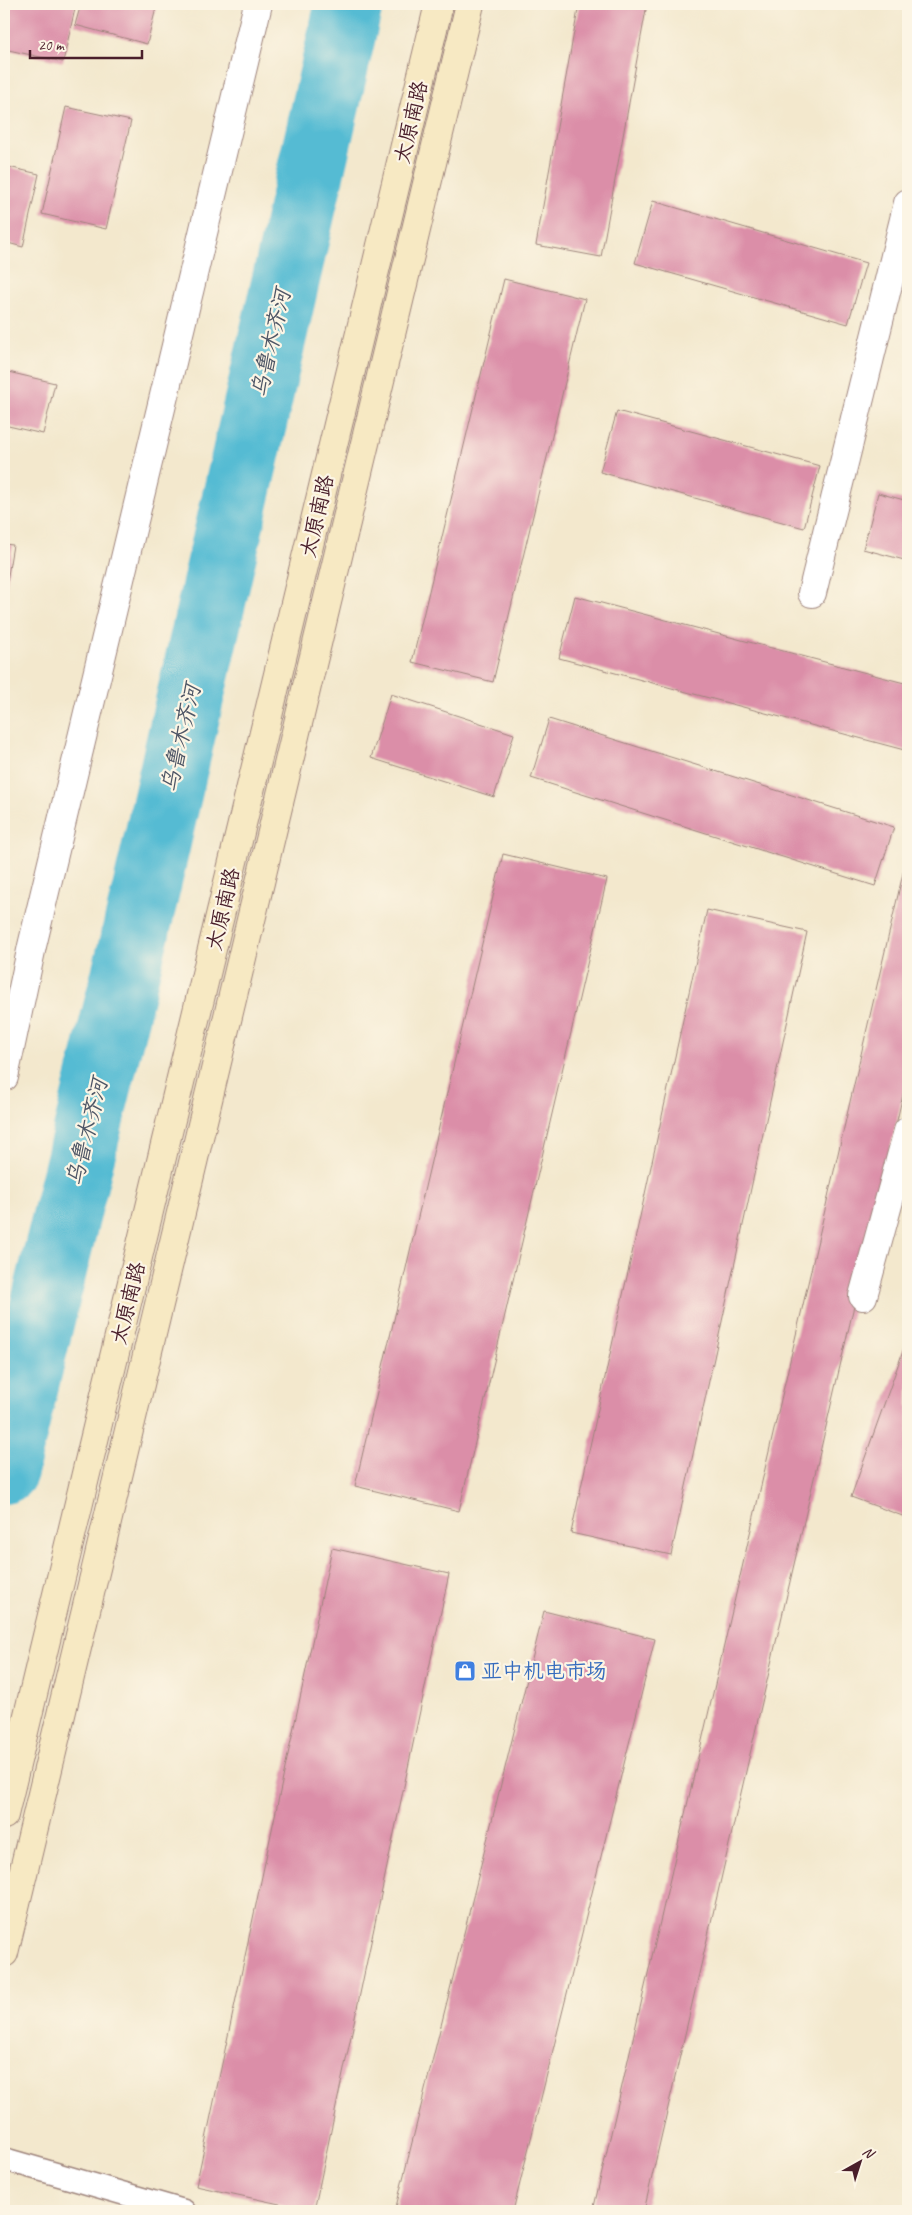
<svg xmlns="http://www.w3.org/2000/svg" width="912" height="2215" font-family="Caveat,'LXGW WenKai TC',sans-serif">
  <rect width="100%" height="100%" fill="#fcf5e5"/>
  <filter id="ink" filterUnits="userSpaceOnUse"><feTurbulence type="fractalNoise" baseFrequency=".02" numOctaves="2"/><feDisplacementMap in="SourceGraphic" scale="10" xChannelSelector="R" yChannelSelector="G"/><feConvolveMatrix kernelMatrix="1 2 1 2 8 2 1 2 1" color-interpolation-filters="sRGB"/></filter>
  <filter id="wash" filterUnits="userSpaceOnUse"><feTurbulence type="fractalNoise" baseFrequency=".0096" numOctaves="4" result="noise"/><feDisplacementMap in="SourceGraphic" scale="20" xChannelSelector="R" yChannelSelector="G"/><feGaussianBlur stdDeviation="1.12" result="paint"/><feColorMatrix in="noise" values="0 0 0 0 0 0 0 0 0 0 0 0 0 0 0 0 0 1.4 0 .05"/><feComposite in="paint" operator="in"/></filter>
  <g filter="url(#wash)">
    <rect width="100%" height="100%" fill="#f3e8cd"/>
    <g fill="none" stroke-linecap="round" stroke-linejoin="round">
      <polyline stroke="#55bbd3" stroke-width="68" points="4,1470 146,890 349,4"/>
    </g>
    <g id="blocks">
      <g fill="#db8ea8">
        <polygon points="4,4 76,4 63,62 4,49"/>
        <polygon points="81,4 157,4 147,44 75,25"/>
        <polygon points="579,4 647,4 601,257 536,245"/>
        <polygon points="66,107 131,121 106,229 42,214"/>
        <polygon points="4,166 39,174 23,247 4,242"/>
        <polygon points="653,201 866,263 848,324 635,263"/>
        <polygon points="504,279 585,299 493,682 412,662"/>
        <polygon points="4,371 55,383 43,434 4,425"/>
        <polygon points="617,411 820,466 804,528 600,472"/>
        <polygon points="878,493 908,501 908,561 863,549"/>
        <polygon points="4,544 13,545 5,594 4,593"/>
        <polygon points="575,596 908,684 908,751 559,658"/>
        <polygon points="391,694 514,734 494,797 371,758"/>
        <polygon points="549,719 894,827 875,886 531,778"/>
        <polygon points="503,854 607,879 459,1511 355,1486"/>
        <polygon points="907,856 908,1073 644,2211 593,2211"/>
        <polygon points="707,910 807,932 671,1555 571,1533"/>
        <polygon points="908,1337 908,1518 851,1497"/>
        <polygon points="332,1548 449,1574 314,2211 312,2211 196,2186"/>
        <polygon points="544,1611 655,1639 513,2211 395,2211"/>
      </g>
    </g>
  </g>
  <g filter="url(#ink)">
    <use href="#blocks" fill-opacity="0" stroke="#9e847c" stroke-width="1"/>
    <g fill="none" stroke-linecap="round" stroke-linejoin="round">
      <g stroke="#9e847c" stroke-width="25">
        <polyline id="lane" points="4,2159 184,2211"/>
      </g>
      <g stroke="#9e847c" stroke-width="30">
        <g id="street">
          <polyline points="812,593 908,203"/>
          <polyline points="4,1077 32,946 258,4"/>
          <polyline points="863,1296 908,1131"/>
        </g>
      </g>
      <g stroke="#9e847c" stroke-width="30">
        <g id="secondary">
          <polyline points="4,1815 439,4"/>
          <polyline points="4,1953 470,4"/>
        </g>
      </g>
      <use href="#lane" stroke="#fff" stroke-width="22"/>
      <use href="#street" stroke="#fff" stroke-width="28"/>
      <use href="#secondary" stroke="#f7e9c3" stroke-width="28"/>
    </g>
  </g>
  <defs>
    <g id="shop-square" transform="scale(1.125)"><rect x="-9" y="-9" width="18" height="18" rx="4" fill="#3f7fe0" stroke="#fcf5e5"/><path d="M-5-2.5h2.3a2.7 3.5 0 0 1 5.4 0H5L5.5 6h-11ZM-1.5-2.5h3a1.5 2.3 0 0 0-3 0Z" fill="#fff"/></g>
  </defs>
  <g fill-rule="evenodd">
    <use href="#shop-square" x="465" y="1671"/>
  </g>
  <g text-anchor="middle" dominant-baseline="central" stroke-width="4.5" stroke-linejoin="round" paint-order="stroke">
    <g font-size="21" fill="#4a1f2b" stroke="#fcf5e5">
      <text transform="translate(411 122) rotate(-77)">太原南路</text>
      <text transform="translate(317 516) rotate(-77)">太原南路</text>
      <text transform="translate(223 909) rotate(-77)">太原南路</text>
      <text transform="translate(128 1303) rotate(-76)">太原南路</text>
    </g>
    <g font-size="21" fill="#366cbe" stroke="#fcf5e5" text-anchor="start">
      <text x="481" y="1671">亚中机电市场</text>
    </g>
    <g font-size="22" font-style="italic" fill="#4e5666" stroke="#fcf5e5">
      <text transform="translate(271 343) rotate(-77)">乌鲁木齐河</text>
      <text transform="translate(181 738) rotate(-77)">乌鲁木齐河</text>
      <text transform="translate(87 1132) rotate(-76)">乌鲁木齐河</text>
    </g>
  </g>
  <rect width="912" height="2215" fill="none" stroke="#fcf5e5" stroke-width="20"/>
  <g transform="translate(860 2162) rotate(39)" stroke="#fcf5e5" stroke-width="4" paint-order="stroke">
  <path d="M0-4L9 19L0 12L-9 19Z" fill="#4a1f2b"/>
  <text y="-8" font-size="14" font-weight="bold" text-anchor="middle" fill="#4a1f2b">N</text>
  </g>
  <path d="M30 50v8h112v-8" fill="none" stroke="#4a1f2b" stroke-width="2.5"/>
  <text x="38" y="50" font-size="15" fill="#4a1f2b" stroke="#fcf5e5" stroke-width="4" paint-order="stroke">20 m</text>
</svg>
